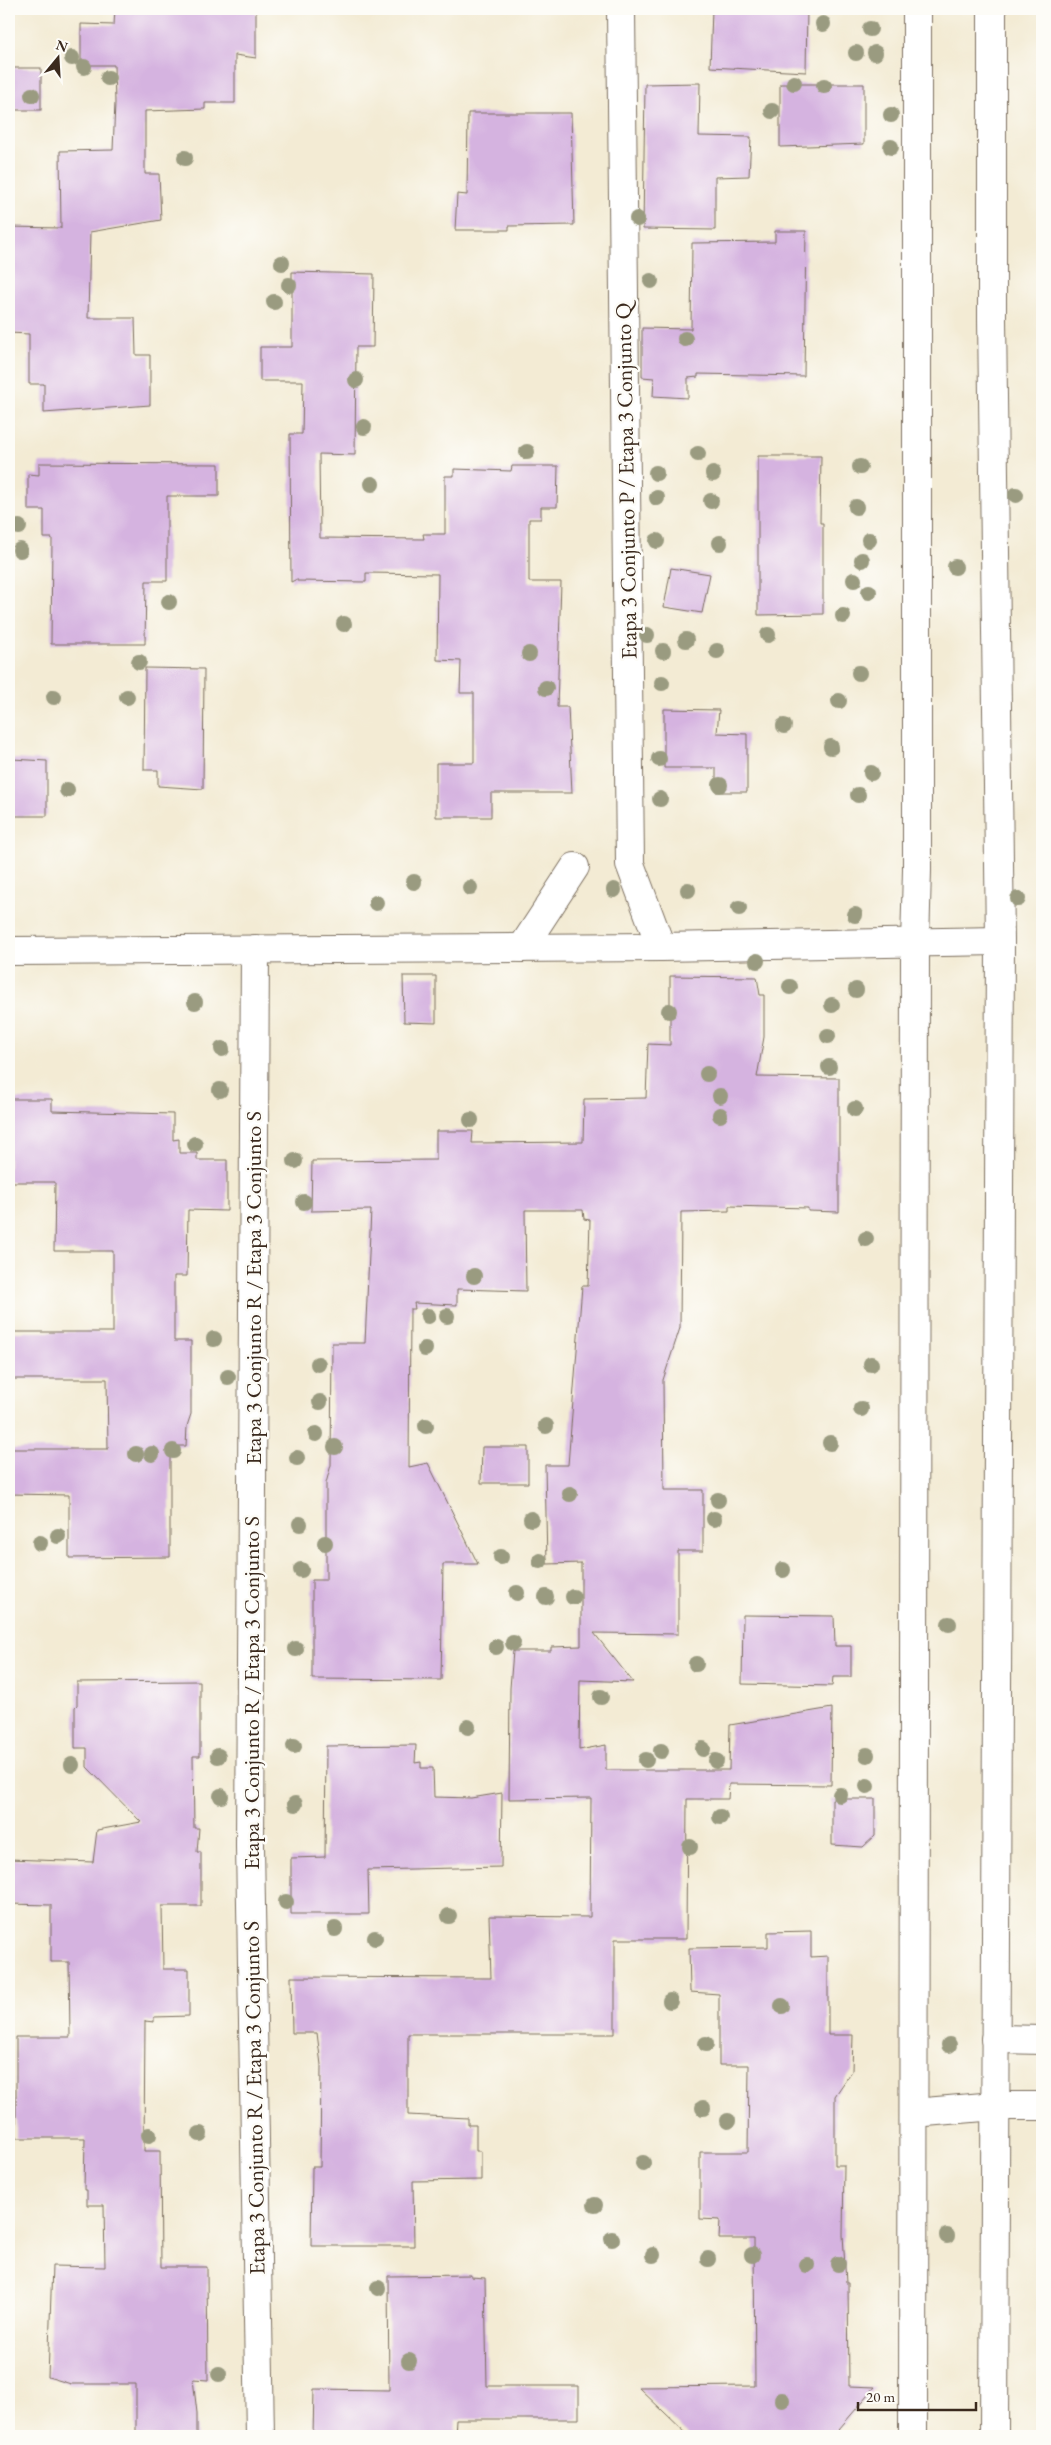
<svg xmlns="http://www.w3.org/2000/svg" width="1051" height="2445" font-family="'EB Garamond',serif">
  <rect width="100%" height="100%" fill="#fdfcf7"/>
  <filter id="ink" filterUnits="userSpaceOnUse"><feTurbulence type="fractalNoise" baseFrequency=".02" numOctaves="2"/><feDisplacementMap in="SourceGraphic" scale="10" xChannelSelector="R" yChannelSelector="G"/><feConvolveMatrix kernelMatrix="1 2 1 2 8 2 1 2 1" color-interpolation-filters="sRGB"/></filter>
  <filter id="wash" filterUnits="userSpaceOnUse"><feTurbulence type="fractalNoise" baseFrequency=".0096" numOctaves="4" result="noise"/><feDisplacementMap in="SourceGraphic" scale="20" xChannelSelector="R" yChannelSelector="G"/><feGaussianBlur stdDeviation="1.12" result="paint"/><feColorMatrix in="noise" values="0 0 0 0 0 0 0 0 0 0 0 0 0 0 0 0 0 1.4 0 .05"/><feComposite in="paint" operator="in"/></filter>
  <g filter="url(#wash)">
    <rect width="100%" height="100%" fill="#f3ebd4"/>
    <g id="blocks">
      <g fill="#d5b3e0">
        <polygon points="115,9 256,9 256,58 235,55 235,103 205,103 205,109 145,111 145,174 159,174 161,220 90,232 88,318 135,318 136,355 150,355 150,405 44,413 44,384 29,384 29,334 9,333 9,227 61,228 60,151 113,150 115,103 114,65 81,65 81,24 114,25"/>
        <polygon points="712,9 807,9 806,72 710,67"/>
        <rect x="9" y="68" width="32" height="42"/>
        <polygon points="700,83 699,136 751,137 749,176 715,177 715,230 643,229 645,84"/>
        <polygon points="780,84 864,84 864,144 780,147"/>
        <polygon points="468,113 571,113 574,225 509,226 509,230 455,230 457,194 467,195"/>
        <polygon points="775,231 806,231 804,376 698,374 698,377 688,378 688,398 653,396 654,378 642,377 642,328 691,329 692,243 775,242"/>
        <polygon points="292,272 374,274 373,347 356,347 355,455 319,454 320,538 424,539 423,534 445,534 445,476 454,476 454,469 511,471 512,466 558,466 557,507 541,507 541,519 529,519 529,582 561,582 557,707 568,707 572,793 491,793 491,817 436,817 436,763 474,763 474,693 460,693 461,661 437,660 438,574 366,573 366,582 297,581 297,579 291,582 290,434 302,434 303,381 260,381 260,347 292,347"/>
        <polygon points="758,456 821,456 820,523 823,523 823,614 758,615"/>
        <polygon points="39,463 219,464 219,496 167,496 167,581 146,581 145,644 51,644 52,538 44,538 44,510 28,510 28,474 39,475"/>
        <polygon points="671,568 710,574 702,613 664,607"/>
        <polygon points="145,668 204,669 203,789 158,786 158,770 144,770"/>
        <polygon points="664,709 719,710 717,733 747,734 747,792 716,792 716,768 664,768"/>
        <polygon points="12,759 47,761 47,816 9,816"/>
        <polygon points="403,976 436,976 436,1023 404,1022"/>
        <polygon points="670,976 757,977 760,995 764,995 764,1037 757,1077 839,1078 839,1212 808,1211 808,1208 729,1206 729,1211 681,1212 680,1328 663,1380 664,1490 703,1490 703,1551 678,1551 678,1634 594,1633 633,1682 580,1680 579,1750 606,1745 606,1770 729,1770 730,1725 832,1708 831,1785 729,1784 728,1799 687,1799 686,1939 615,1939 615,2034 408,2034 408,2115 468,2118 468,2125 476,2125 476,2151 481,2151 481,2180 413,2181 414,2246 311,2246 312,2167 320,2167 321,2065 317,2033 292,2033 291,1977 491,1978 489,1916 590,1917 591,1798 509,1799 510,1688 513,1651 551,1651 551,1647 581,1646 581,1563 547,1564 545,1465 568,1465 582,1286 588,1286 590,1220 584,1219 583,1210 525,1210 526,1291 457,1289 457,1305 414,1303 415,1309 410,1309 409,1467 428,1463 478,1564 443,1564 441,1680 312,1679 312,1580 326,1580 326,1483 331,1465 332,1343 365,1343 371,1210 311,1211 312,1161 436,1160 436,1131 473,1131 472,1143 583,1142 584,1099 646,1098 648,1044 670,1045"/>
        <polygon points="9,1099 52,1099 52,1111 173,1114 173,1140 179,1139 179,1153 197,1153 197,1160 227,1160 227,1211 188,1210 187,1276 174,1276 174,1341 191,1341 191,1414 187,1426 186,1446 170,1446 170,1557 69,1558 69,1495 9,1494 9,1449 108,1449 107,1379 9,1379 9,1332 113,1332 113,1251 54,1251 55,1182 9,1182"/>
        <polygon points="482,1447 528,1447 528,1483 481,1483"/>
        <polygon points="743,1615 834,1616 835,1646 851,1646 851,1677 833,1677 832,1686 742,1684"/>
        <polygon points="200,1681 200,1756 193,1756 194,1828 199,1828 197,1852 201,1852 201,1906 162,1906 163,1969 189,1969 189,2016 154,2017 154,2022 145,2021 144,2151 160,2151 161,2267 207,2267 208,2380 193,2379 197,2413 197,2436 136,2436 136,2384 71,2384 48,2377 52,2266 105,2267 104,2205 87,2205 87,2190 84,2190 85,2138 16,2138 16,2037 70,2037 69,1962 51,1962 51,1905 9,1904 9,1859 93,1862 97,1830 141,1822 87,1767 87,1748 75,1748 75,1707 77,1705 77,1682"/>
        <polygon points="416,1745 415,1763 421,1762 421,1768 433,1768 434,1797 471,1798 502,1793 501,1867 368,1870 369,1914 291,1914 291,1858 325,1857 326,1746"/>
        <polygon points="832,1799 875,1799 875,1836 863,1847 832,1845"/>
        <polygon points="811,1931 811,1957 828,1956 828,2035 853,2035 852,2071 835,2096 835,2165 844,2165 843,2235 846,2283 848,2283 849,2386 875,2387 833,2436 689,2436 638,2387 755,2386 754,2239 719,2239 720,2220 700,2219 700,2152 748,2152 749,2065 719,2065 719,1994 690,1992 689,1948 768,1947 768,1932"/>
        <polygon points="471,2275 471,2277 485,2278 487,2386 579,2386 579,2419 456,2419 455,2436 313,2436 314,2389 389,2390 388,2276"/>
      </g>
    </g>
  </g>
  <g filter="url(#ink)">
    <use href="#blocks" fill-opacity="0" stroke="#7b6e5e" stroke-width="1"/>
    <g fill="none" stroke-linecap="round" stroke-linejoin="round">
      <g stroke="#7b6e5e" stroke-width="30">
        <g id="minor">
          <polyline points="621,9 630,864 661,947"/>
          <polyline points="522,948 575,867"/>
          <polyline points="255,949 250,1846 260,2436"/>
          <polyline points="9,951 661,947 1000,941"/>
          <polyline points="995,2039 1042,2040"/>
          <polyline points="914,2113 995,2106 1042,2106"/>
        </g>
      </g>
      <g stroke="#7b6e5e" stroke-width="30">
        <g id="tertiary">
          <polyline points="992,9 992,319 1000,941 994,2436"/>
          <polyline points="913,2436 915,944 917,870 917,9"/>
        </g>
      </g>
      <use href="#minor" stroke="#fff" stroke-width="28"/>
      <use href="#tertiary" stroke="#fff" stroke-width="28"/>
    </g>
    <g fill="#9a9b80">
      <circle cx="823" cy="24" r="8"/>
      <circle cx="870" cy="29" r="8"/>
      <circle cx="856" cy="53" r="8"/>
      <circle cx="875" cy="53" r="8"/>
      <circle cx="72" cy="58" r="8"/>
      <circle cx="84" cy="67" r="8"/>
      <circle cx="108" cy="78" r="8"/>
      <circle cx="794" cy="83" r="8"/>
      <circle cx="824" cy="86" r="8"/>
      <circle cx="32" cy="95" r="8"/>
      <circle cx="772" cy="111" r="8"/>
      <circle cx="891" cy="115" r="8"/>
      <circle cx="891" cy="147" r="8"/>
      <circle cx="185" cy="158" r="8"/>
      <circle cx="637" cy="219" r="8"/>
      <circle cx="282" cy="263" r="8"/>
      <circle cx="651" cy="281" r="8"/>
      <circle cx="289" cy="285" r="8"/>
      <circle cx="274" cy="302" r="8"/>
      <circle cx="685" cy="339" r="8"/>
      <circle cx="356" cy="380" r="8"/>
      <circle cx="364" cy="427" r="8"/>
      <circle cx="527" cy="452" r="8"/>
      <circle cx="698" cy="454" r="8"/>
      <circle cx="860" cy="467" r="8"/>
      <circle cx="656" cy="473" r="8"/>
      <circle cx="713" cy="474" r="8"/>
      <circle cx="372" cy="484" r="8"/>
      <circle cx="1016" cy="495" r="8"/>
      <circle cx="657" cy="498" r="8"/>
      <circle cx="711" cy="501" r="8"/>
      <circle cx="856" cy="507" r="8"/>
      <circle cx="19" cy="527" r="8"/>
      <circle cx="869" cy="540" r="8"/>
      <circle cx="657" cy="541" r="8"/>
      <circle cx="720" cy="543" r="8"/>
      <circle cx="20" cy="550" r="8"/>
      <circle cx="862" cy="560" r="8"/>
      <circle cx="955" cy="567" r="8"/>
      <circle cx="854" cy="580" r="8"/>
      <circle cx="869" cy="592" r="8"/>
      <circle cx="169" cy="602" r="8"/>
      <circle cx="843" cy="616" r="8"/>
      <circle cx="344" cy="624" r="8"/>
      <circle cx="647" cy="635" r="8"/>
      <circle cx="768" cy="635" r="8"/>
      <circle cx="686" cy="640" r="8"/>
      <circle cx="663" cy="651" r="8"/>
      <circle cx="717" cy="651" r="8"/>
      <circle cx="529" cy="654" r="8"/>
      <circle cx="139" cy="662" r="8"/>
      <circle cx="859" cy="673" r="8"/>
      <circle cx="662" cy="683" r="8"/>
      <circle cx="546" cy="688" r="8"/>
      <circle cx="54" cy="697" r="8"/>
      <circle cx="127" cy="697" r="8"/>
      <circle cx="839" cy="701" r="8"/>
      <circle cx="784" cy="726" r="8"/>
      <circle cx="831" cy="747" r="8"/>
      <circle cx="659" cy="759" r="8"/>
      <circle cx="871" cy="773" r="8"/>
      <circle cx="720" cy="785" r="8"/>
      <circle cx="67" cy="790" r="8"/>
      <circle cx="858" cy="795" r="8"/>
      <circle cx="660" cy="799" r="8"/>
      <circle cx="414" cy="882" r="8"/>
      <circle cx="470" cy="888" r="8"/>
      <circle cx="614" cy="890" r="8"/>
      <circle cx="688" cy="890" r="8"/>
      <circle cx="1018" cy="899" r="8"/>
      <circle cx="376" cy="903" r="8"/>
      <circle cx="739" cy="908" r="8"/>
      <circle cx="855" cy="915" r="8"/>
      <circle cx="757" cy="961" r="8"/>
      <circle cx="790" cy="987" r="8"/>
      <circle cx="856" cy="990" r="8"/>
      <circle cx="195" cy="1002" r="8"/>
      <circle cx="832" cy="1005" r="8"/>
      <circle cx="669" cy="1011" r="8"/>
      <circle cx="828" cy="1036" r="8"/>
      <circle cx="222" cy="1049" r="8"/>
      <circle cx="829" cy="1067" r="8"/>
      <circle cx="707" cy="1074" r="8"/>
      <circle cx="220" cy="1090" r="8"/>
      <circle cx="720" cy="1096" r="8"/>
      <circle cx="855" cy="1109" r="8"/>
      <circle cx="720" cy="1115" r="8"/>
      <circle cx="471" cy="1120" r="8"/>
      <circle cx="195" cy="1144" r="8"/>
      <circle cx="295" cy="1161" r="8"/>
      <circle cx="304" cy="1202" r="8"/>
      <circle cx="866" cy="1239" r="8"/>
      <circle cx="474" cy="1276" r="8"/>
      <circle cx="428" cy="1316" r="8"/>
      <circle cx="447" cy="1316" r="8"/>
      <circle cx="214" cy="1339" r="8"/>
      <circle cx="425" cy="1349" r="8"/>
      <circle cx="318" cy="1364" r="8"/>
      <circle cx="871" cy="1364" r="8"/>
      <circle cx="228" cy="1377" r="8"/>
      <circle cx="320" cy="1402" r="8"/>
      <circle cx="861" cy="1409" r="8"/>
      <circle cx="426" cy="1426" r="8"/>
      <circle cx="546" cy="1426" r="8"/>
      <circle cx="316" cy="1434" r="8"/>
      <circle cx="830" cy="1443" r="8"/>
      <circle cx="335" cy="1447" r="8"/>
      <circle cx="173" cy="1451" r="8"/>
      <circle cx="136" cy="1454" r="8"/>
      <circle cx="152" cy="1454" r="8"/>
      <circle cx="297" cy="1458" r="8"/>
      <circle cx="570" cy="1494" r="8"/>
      <circle cx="718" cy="1500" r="8"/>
      <circle cx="531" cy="1519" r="8"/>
      <circle cx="714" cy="1519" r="8"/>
      <circle cx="300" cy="1524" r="8"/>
      <circle cx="58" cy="1536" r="8"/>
      <circle cx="40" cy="1543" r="8"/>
      <circle cx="325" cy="1543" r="8"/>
      <circle cx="501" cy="1557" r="8"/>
      <circle cx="540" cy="1561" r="8"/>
      <circle cx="301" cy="1570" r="8"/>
      <circle cx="783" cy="1570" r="8"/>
      <circle cx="517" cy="1593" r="8"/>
      <circle cx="546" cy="1597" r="8"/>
      <circle cx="573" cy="1597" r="8"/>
      <circle cx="949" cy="1624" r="8"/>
      <circle cx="513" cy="1643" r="8"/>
      <circle cx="496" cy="1647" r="8"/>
      <circle cx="296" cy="1649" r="8"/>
      <circle cx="696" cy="1664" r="8"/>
      <circle cx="601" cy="1697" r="8"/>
      <circle cx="468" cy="1727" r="8"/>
      <circle cx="294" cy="1746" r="8"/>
      <circle cx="703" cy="1749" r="8"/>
      <circle cx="661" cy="1751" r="8"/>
      <circle cx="867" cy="1755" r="8"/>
      <circle cx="218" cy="1756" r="8"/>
      <circle cx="646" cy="1760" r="8"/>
      <circle cx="716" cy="1761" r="8"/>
      <circle cx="72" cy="1765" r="8"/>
      <circle cx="867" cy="1786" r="8"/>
      <circle cx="840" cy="1795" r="8"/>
      <circle cx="221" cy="1796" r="8"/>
      <circle cx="295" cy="1804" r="8"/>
      <circle cx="720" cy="1817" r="8"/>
      <circle cx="690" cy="1847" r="8"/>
      <circle cx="286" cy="1902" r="8"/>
      <circle cx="449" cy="1916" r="8"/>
      <circle cx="335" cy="1929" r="8"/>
      <circle cx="375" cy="1938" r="8"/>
      <circle cx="670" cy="2001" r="8"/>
      <circle cx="782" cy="2006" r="8"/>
      <circle cx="706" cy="2044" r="8"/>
      <circle cx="949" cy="2045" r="8"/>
      <circle cx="703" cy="2108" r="8"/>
      <circle cx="728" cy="2121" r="8"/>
      <circle cx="200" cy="2134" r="8"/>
      <circle cx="149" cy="2135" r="8"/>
      <circle cx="643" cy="2163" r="8"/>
      <circle cx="595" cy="2205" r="8"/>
      <circle cx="947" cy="2236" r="8"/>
      <circle cx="612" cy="2239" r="8"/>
      <circle cx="653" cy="2255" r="8"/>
      <circle cx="752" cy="2255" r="8"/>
      <circle cx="708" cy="2259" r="8"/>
      <circle cx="838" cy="2264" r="8"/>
      <circle cx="807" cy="2265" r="8"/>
      <circle cx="378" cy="2288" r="8"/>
      <circle cx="409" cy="2361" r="8"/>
      <circle cx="219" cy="2374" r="8"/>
      <circle cx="782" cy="2400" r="8"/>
    </g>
  </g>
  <g text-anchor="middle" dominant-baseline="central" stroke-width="5" stroke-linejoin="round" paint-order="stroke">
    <g font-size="22" fill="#3b2a1e" stroke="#fdfcf7">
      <text transform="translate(626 481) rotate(-91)">Etapa 3 Conjunto P / Etapa 3 Conjunto Q</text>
      <text transform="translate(253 1288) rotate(-90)">Etapa 3 Conjunto R / Etapa 3 Conjunto S</text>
      <text transform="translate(251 1693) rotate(-90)">Etapa 3 Conjunto R / Etapa 3 Conjunto S</text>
      <text transform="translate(254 2098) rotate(-91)">Etapa 3 Conjunto R / Etapa 3 Conjunto S</text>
    </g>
  </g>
  <rect width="1051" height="2445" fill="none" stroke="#fdfcf7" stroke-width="30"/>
  <g transform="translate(58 58) rotate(18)" stroke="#fdfcf7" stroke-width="4" paint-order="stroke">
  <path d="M0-4L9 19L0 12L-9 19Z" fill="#3b2a1e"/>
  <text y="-8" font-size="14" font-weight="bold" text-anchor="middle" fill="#3b2a1e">N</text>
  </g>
  <path d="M858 2402v8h118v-8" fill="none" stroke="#3b2a1e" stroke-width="2.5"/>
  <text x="866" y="2402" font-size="15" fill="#3b2a1e" stroke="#fdfcf7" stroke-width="4" paint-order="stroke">20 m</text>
</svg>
